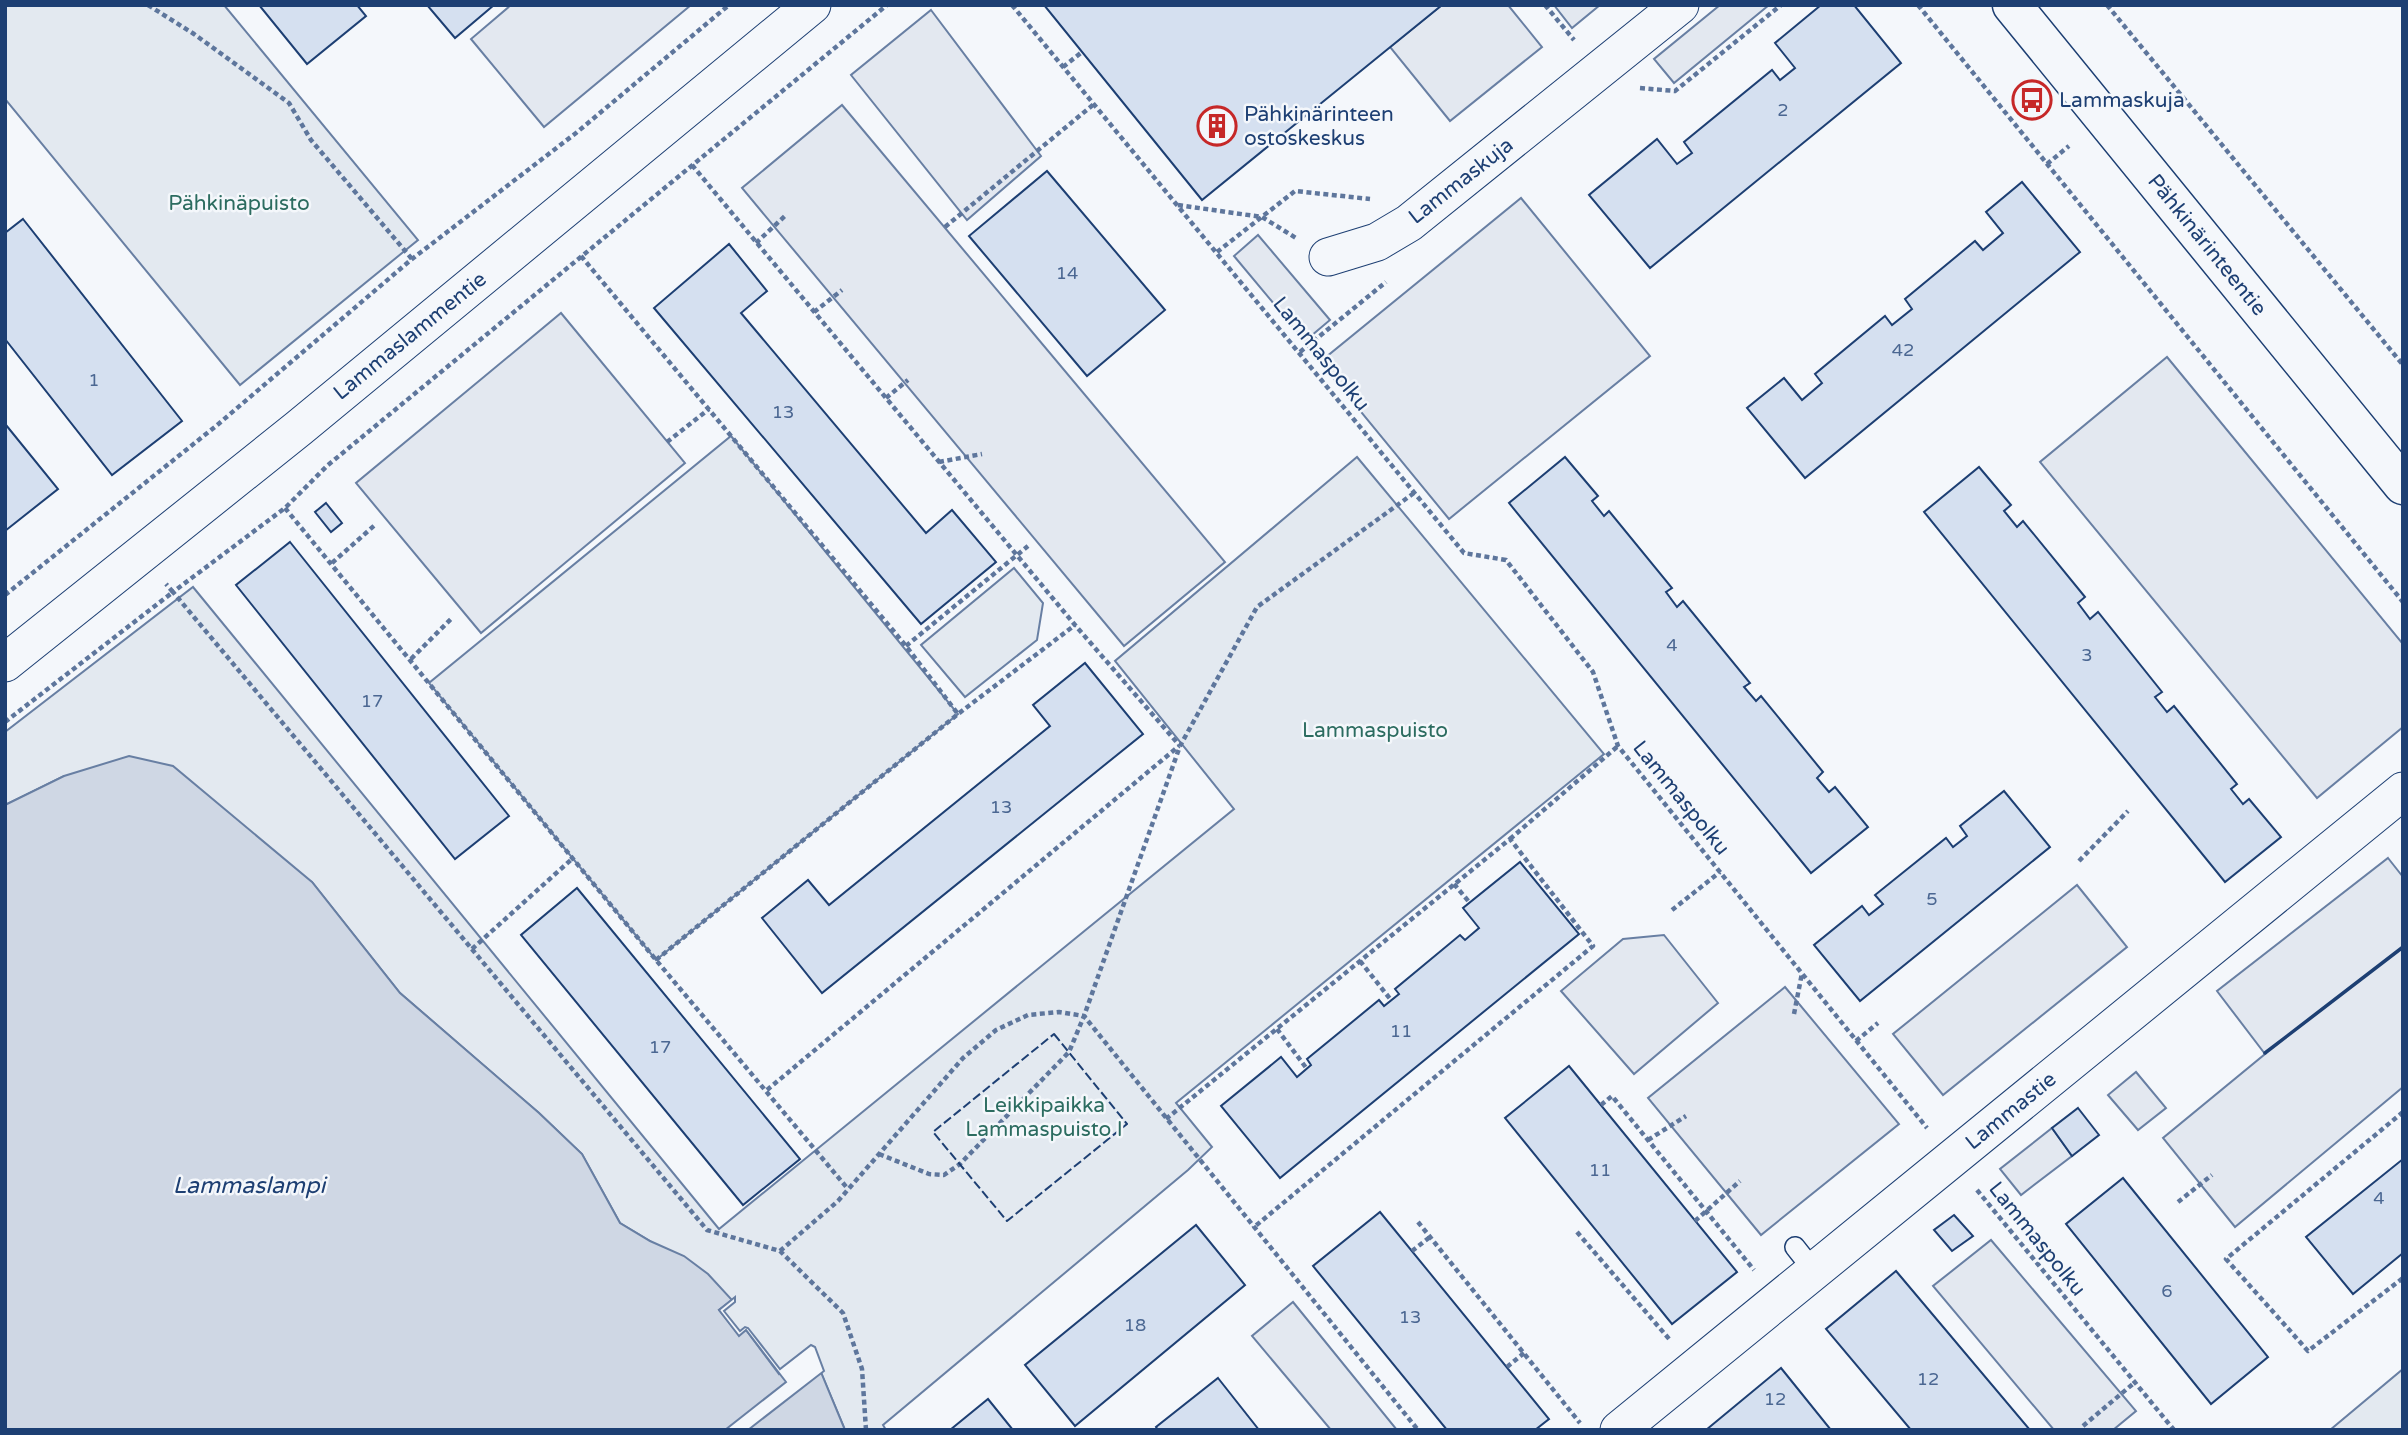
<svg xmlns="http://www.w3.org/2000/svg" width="2408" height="1435" font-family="'Varela Round',sans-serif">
  <rect width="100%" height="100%" fill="#f4f7fb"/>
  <g fill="#e3e9f0" stroke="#687fa3" stroke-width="2">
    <polygon points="5,5 224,5 418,240 240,385 5,99"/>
    <polygon points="731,436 958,714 656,960 429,683"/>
    <polygon points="1357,457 1604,754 1176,1103 1212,1147 1188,1170 883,1425 886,1430 845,1430 811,1349 780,1374 739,1336 650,1241 620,1223 582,1154 539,1113 400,993 312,882 64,776 5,805 5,732 193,587 719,1229 1234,809 1115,661"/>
    <polygon points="1014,568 1043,603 1037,640 965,697 921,645"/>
    <polygon points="2403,1369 2403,1430 2330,1430"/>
  </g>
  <g fill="#e3e8f0" stroke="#687fa3" stroke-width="2">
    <polygon points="511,5 691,5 544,127 471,39"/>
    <polygon points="1442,5 1508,5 1542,47 1450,121 1390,47"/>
    <polygon points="1554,5 1600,5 1572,28"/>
    <polygon points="1720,5 1769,5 1674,83 1654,59"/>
    <polygon points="931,10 1041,156 967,220 851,75"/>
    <polygon points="842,105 1225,562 1124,646 742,188"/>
    <polygon points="1521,198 1650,356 1449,519 1320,362"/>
    <polygon points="1258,235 1330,320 1305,341 1234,256"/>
    <polygon points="561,313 685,463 481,633 356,483"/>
    <polygon points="2167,357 2403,644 2403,727 2317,798 2040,462"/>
    <polygon points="2388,858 2403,877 2403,1087 2235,1227 2163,1138 2265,1054 2217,991"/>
    <polygon points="2077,885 2127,947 1943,1095 1893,1034"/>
    <polygon points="1664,935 1718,1003 1634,1074 1561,991 1623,939"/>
    <polygon points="1785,987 1899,1124 1761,1235 1648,1098"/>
    <polygon points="2136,1072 2166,1108 2138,1130 2108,1095"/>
    <polygon points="2052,1128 2072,1156 2021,1195 2000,1169"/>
    <polygon points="1991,1240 2136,1411 2113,1430 2054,1430 1933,1286"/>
    <polygon points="1293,1302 1397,1430 1331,1430 1252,1336"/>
  </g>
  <polygon fill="#cfd7e4" stroke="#687fa3" stroke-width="2" points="129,756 173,766 312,882 400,993 539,1113 582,1154 620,1223 650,1241 684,1256 708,1274 732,1300 719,1310 739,1335 746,1330 779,1374 811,1348 845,1430 5,1430 5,805 64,776"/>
  <polygon fill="#f4f7fb" stroke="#687fa3" stroke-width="2" points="735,1297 735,1302 724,1311 740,1331 745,1327 748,1328 780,1369 811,1345 815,1347 824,1371 748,1430 725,1430 786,1382 746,1330 739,1336 719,1310"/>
  <g fill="#d5e0f0" stroke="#1d3f73" stroke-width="2">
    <polygon points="259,5 357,5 366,16 307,64"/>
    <polygon points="427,5 494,5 455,38"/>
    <polygon points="1044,5 1442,5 1202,200"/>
    <polygon points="1821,5 1854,5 1901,63 1650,268 1589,195 1657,139 1677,164 1692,153 1684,142 1772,70 1780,80 1795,68 1775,43"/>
    <polygon points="1047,171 1165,310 1087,376 969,236"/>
    <polygon points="2022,182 2080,252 1805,478 1747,408 1784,378 1802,400 1822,383 1815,374 1885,316 1892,325 1912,309 1905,299 1975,241 1983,250 2003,233 1986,212"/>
    <polygon points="23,219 182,421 112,475 5,339 5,233"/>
    <polygon points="729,244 767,291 741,313 926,533 952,510 996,562 921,624 654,308"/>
    <polygon points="6,425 58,489 5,531 5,426"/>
    <polygon points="1565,457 1598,496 1592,501 1604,516 1609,511 1672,588 1666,592 1677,607 1683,601 1750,683 1744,687 1756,701 1761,696 1823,772 1817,778 1829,792 1835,787 1868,827 1811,873 1509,503"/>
    <polygon points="1979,467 2011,505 2004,511 2017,527 2023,521 2085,597 2078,603 2090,619 2098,612 2162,692 2155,697 2167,712 2174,706 2237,784 2231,789 2243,804 2249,799 2281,837 2225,882 1924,512"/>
    <polygon points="326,503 342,523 331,532 315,512"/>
    <polygon points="290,542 509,816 455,859 236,585"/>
    <polygon points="1085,663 1143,734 822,993 762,918 808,880 829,905 1050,726 1033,705"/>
    <polygon points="2004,791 2050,847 1860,1001 1814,945 1862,906 1869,915 1883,904 1875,895 1946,838 1953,847 1967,836 1960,826"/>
    <polygon points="1520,862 1579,934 1280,1178 1221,1106 1281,1057 1297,1077 1311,1065 1307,1059 1379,1000 1384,1006 1399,994 1395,989 1460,935 1465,940 1479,928 1463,908"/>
    <polygon points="577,888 800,1159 743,1205 521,935"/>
    <polygon points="1569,1066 1737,1272 1672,1324 1505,1118"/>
    <polygon points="2078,1108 2099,1135 2072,1156 2052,1128"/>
    <polygon points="2403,1159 2403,1253 2353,1294 2306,1237"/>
    <polygon points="2123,1178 2268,1357 2211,1404 2066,1224"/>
    <polygon points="1380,1212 1549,1419 1535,1430 1447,1430 1313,1266"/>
    <polygon points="1954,1215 1973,1236 1952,1251 1934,1230"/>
    <polygon points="1196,1225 1245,1285 1075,1426 1025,1365"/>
    <polygon points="1896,1271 2030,1430 1911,1430 1826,1329"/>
    <polygon points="1781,1368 1831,1430 1706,1430"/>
    <polygon points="1218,1378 1259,1430 1158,1430 1156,1427"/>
    <polygon points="988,1399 1013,1430 950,1430"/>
  </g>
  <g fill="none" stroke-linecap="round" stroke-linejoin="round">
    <g stroke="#1d3f73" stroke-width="22">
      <polyline id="service" points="1795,1247 1814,1271"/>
    </g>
    <g stroke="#1d3f73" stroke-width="39">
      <g id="minor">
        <polyline points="1328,257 1377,242 1409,223 1680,5"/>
        <polyline points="5,663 299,428 812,5"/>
        <polyline points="1619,1430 2403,791"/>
      </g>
    </g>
    <g stroke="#1d3f73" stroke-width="41">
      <polyline id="tertiary" points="2012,5 2403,485"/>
    </g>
    <g stroke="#5e769c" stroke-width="4.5" stroke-dasharray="5 3.5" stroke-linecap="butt">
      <polyline points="148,5 194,34 289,103 311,140 412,259"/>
      <polyline points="1012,5 1464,553 1506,560 1593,672 1618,746 1927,1128"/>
      <polyline points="1545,5 1574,40"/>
      <polyline points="1918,5 2403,602"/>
      <polyline points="2107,5 2403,365"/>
      <polyline points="1063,67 1082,52"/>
      <polyline points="1640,88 1675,91 1781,5"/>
      <polyline points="2047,164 2069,146"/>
      <polyline points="692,165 1075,625 1180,746"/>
      <polyline points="1178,205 1262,217 1296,238"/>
      <polyline points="945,227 1094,104"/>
      <polyline points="756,243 787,214"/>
      <polyline points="1217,252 1295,191 1370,199"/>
      <polyline points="581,256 906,646 958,714"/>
      <polyline points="814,312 842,290"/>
      <polyline points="1300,352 1386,282"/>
      <polyline points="886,398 908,380"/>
      <polyline points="667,442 709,409"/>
      <polyline points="939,462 982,454"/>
      <polyline points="285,508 656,960 848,1189"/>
      <polyline points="332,563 376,524"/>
      <polyline points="5,595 216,426 412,259 576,133 729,5"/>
      <polyline points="906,646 1028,546"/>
      <polyline points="411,659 452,618"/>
      <polyline points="5,722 173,592 166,584"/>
      <polyline points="1510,839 1618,746"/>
      <polyline points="2079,861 2128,811"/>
      <polyline points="1454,884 1470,903"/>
      <polyline points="1672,910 1720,872"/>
      <polyline points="472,949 573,858"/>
      <polyline points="656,960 958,714 1075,625"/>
      <polyline points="1360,961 1391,1000"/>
      <polyline points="1794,1014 1802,973"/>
      <polyline points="1277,1029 1307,1069"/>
      <polyline points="1856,1041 1878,1023"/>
      <polyline points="767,1090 1179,746"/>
      <polyline points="1601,1105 1612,1096 1754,1270"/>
      <polyline points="2403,1112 2226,1259 2308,1351 2403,1278"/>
      <polyline points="1166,1119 1510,839 1593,946 1253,1228"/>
      <polyline points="1648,1140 1686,1116"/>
      <polyline points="879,1154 929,1174 944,1175 960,1164 1069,1052 1084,1016 1180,746 1257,607 1414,493"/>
      <polyline points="1977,1190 2174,1430"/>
      <polyline points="2178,1202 2212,1175"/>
      <polyline points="1695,1221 1740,1181"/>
      <polyline points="1418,1222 1580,1423"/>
      <polyline points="1577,1232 1670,1340"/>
      <polyline points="780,1251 838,1201 963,1058 996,1030 1028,1015 1059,1012 1084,1016 1418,1430"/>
      <polyline points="1412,1251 1430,1237"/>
      <polyline points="1507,1367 1524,1353"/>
      <polyline points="2083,1426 2134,1383"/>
      <polyline points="866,1430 862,1369 843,1313 780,1251 707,1230 173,592 285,508 328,465 887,5"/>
    </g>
    <use href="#service" stroke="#f4f7fb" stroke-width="19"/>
    <use href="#minor" stroke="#f4f7fb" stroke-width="37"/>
    <use href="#tertiary" stroke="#f4f7fb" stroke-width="38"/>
    <polygon stroke="#1d3f73" stroke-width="2" stroke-dasharray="9 3.5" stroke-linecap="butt" points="1054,1034 1127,1124 1007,1221 933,1132"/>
    <polyline stroke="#1d3f73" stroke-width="3.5" points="2265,1053 2403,947"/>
  </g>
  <defs>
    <g id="bus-ring" transform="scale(2.0125)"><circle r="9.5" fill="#f4f7fb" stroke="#c62828" stroke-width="1.5"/><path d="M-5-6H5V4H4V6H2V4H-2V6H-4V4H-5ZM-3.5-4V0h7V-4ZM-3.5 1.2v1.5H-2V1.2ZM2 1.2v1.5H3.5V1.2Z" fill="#c62828"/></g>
    <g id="building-ring" transform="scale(2.0125)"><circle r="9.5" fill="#f4f7fb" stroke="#c62828" stroke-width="1.5"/><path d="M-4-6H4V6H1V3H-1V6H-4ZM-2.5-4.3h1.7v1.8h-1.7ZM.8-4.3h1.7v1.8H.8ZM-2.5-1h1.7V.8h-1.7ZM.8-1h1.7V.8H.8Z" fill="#c62828"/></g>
  </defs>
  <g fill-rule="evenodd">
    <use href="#bus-ring" x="2032" y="100"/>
    <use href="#building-ring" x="1217" y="126"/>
  </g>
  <g text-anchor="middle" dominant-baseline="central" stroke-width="5" stroke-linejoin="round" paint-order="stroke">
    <g font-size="18" fill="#4b6792">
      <text x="1783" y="110">2</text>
      <text x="1067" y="273">14</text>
      <text x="1903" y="350">42</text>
      <text x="94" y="380">1</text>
      <text x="783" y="412">13</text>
      <text x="1672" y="645">4</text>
      <text x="2087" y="655">3</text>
      <text x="372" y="701">17</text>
      <text x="1001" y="807">13</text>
      <text x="1932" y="899">5</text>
      <text x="1401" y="1031">11</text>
      <text x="660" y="1047">17</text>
      <text x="1600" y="1170">11</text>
      <text x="2379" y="1198">4</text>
      <text x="2167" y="1291">6</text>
      <text x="1410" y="1317">13</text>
      <text x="1135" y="1325">18</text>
      <text x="1928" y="1379">12</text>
      <text x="1775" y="1399">12</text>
    </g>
    <g font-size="21" fill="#1d3f73" stroke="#f4f7fb" text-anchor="start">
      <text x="2059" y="100">Lammaskuja</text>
      <text x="1244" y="114">Pähkinärinteen<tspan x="1244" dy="24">ostoskeskus</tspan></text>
    </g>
    <g font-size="21" fill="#1d3f73" stroke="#f4f7fb">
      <text transform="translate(1461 181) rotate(-38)">Lammaskuja</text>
      <text transform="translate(2207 245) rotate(51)">Pähkinärinteentie</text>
      <text transform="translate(410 336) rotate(-39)">Lammaslammentie</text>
      <text transform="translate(1321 354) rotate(51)">Lammaspolku</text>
      <text transform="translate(1681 798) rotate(51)">Lammaspolku</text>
      <text transform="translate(2011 1111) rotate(-39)">Lammastie</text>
      <text transform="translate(2037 1239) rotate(51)">Lammaspolku</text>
    </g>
    <g font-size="21" fill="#2c6c60" stroke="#f4f7fb">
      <text x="239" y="203">Pähkinäpuisto</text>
      <text x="1375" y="730">Lammaspuisto</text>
      <text x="1044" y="1105">Leikkipaikka<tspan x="1044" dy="24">Lammaspuisto I</tspan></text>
    </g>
    <g font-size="23" font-style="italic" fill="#1d3f73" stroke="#f4f7fb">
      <text x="249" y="1186">Lammaslampi</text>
    </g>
  </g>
  <rect width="2408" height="1435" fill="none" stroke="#1d3f73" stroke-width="14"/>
</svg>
